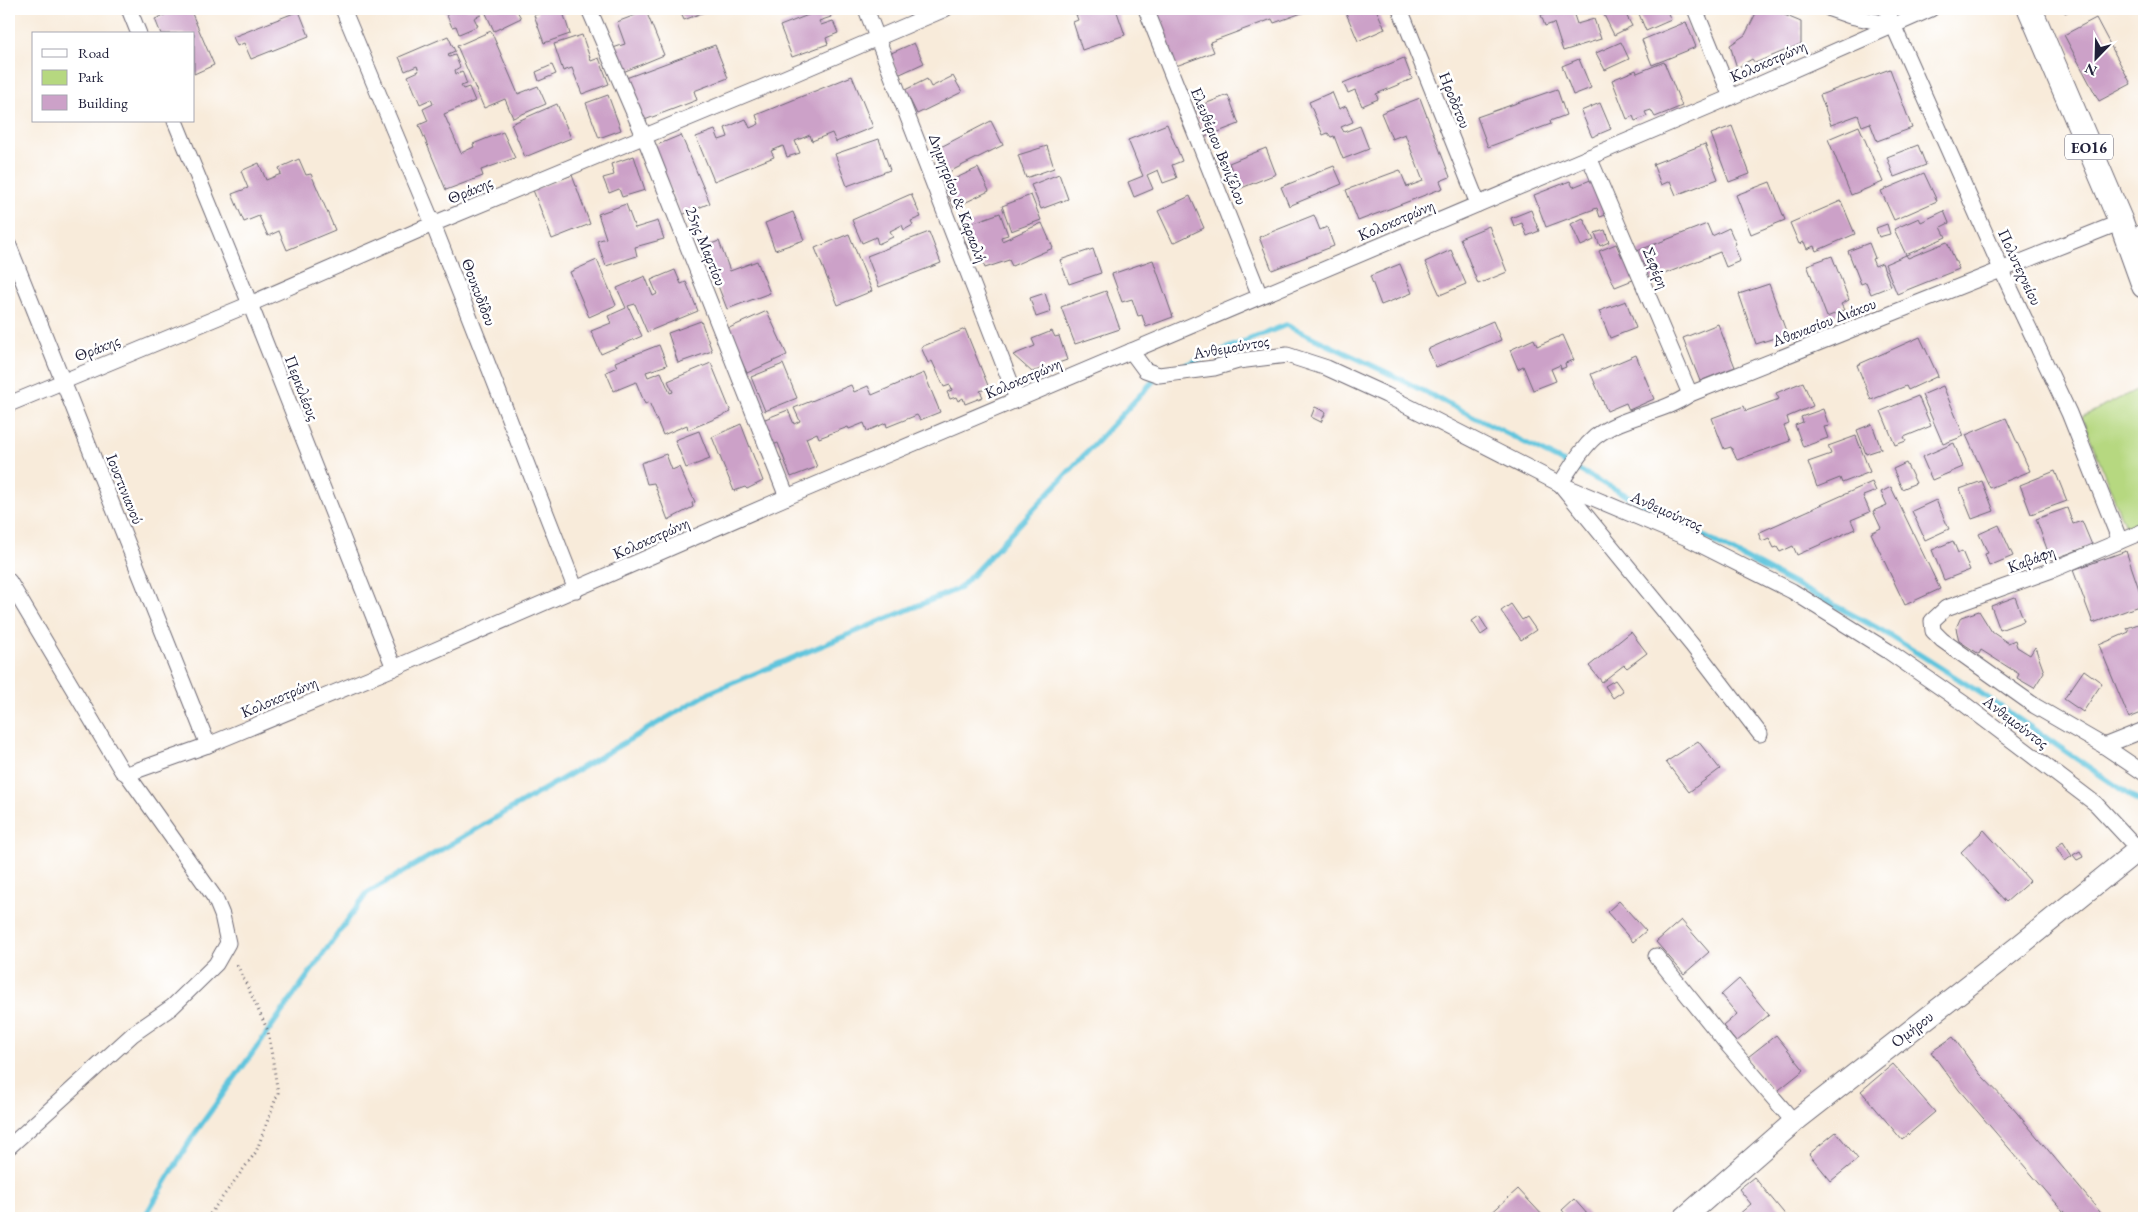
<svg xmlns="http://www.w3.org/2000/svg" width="2153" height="1227" font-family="'EB Garamond',serif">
  <rect width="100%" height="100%" fill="#fff"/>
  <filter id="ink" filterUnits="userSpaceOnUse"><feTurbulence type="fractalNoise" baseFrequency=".02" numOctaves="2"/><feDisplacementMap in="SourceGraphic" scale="10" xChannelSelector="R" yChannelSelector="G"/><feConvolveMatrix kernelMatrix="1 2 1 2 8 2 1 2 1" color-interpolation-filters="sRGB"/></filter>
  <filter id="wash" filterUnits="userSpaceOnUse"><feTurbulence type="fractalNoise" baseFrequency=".0096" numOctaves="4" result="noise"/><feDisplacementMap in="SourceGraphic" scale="20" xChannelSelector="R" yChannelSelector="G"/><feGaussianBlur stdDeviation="1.12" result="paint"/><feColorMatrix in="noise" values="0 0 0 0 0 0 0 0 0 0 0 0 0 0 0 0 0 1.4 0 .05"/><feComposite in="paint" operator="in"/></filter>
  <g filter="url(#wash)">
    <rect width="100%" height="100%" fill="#f8ebda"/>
    <polygon fill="#b6d880" stroke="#6c7d5e" points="2136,390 2144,409 2144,526 2128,534 2082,417"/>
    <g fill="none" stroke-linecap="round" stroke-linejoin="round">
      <g stroke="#60c5dd" stroke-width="5.5">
        <polyline points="1180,367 1286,325 1388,373 1571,466 1881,630 1982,694 2144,805"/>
        <polyline points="144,1218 193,1136 367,893 711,692 960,588 1158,376"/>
      </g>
    </g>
    <g id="blocks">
      <g fill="#cca1c8">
        <polygon points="179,9 190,9 214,65 194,74 194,34 161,34 155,19"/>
        <polygon points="444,9 479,9 481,15 474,18 478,26 459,34 456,26 452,27"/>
        <polygon points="484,9 516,9 521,18 494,31"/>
        <polygon points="536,9 562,9 570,34 544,43 534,15 538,14"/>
        <polygon points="663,9 676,9 665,13"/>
        <polygon points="679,9 712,9 684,20"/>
        <polygon points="801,9 813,9 803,13"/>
        <polygon points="814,9 827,9 831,17 819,21 821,25 833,21 838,33 826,38 828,44 792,57 780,26 816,12"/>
        <polygon points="1074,9 1116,9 1125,35 1082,50 1073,22 1078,20"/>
        <polygon points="1198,9 1199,11 1205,9 1313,9 1274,23 1272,19 1210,42 1214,52 1176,66 1154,10"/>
        <polygon points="1356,9 1376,9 1385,29 1358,41 1346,13"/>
        <polygon points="1549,9 1572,9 1577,24 1594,19 1601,39 1563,51 1554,23 1545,26 1541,15 1551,12"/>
        <polygon points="1601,9 1623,9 1632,26 1614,35"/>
        <polygon points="1637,9 1666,9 1671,20 1646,31"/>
        <polygon points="1758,9 1770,9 1801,22 1801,44 1755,63 1752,59 1737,68 1730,45 1745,35"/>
        <polygon points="2063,9 2074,9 2065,13"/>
        <polygon points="299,11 309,36 251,59 244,43 237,46 233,37"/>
        <polygon points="646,11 664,55 623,72 613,48 625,44 617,22"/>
        <polygon points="2096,18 2131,84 2099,101 2064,35"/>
        <polygon points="1686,22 1696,47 1652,65 1642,40"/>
        <polygon points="491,31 518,94 538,86 546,104 513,118 505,99 484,108 457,46"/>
        <polygon points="582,35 591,61 599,58 609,84 582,94 572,68 563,71 554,44"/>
        <polygon points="448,36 455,51 448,54 449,57 455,55 460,67 455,70 456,74 462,71 467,84 461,86 463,89 469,87 475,101 444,114 461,153 474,147 473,144 503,132 515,158 481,170 483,176 446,190 419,125 428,121 423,109 433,104 431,99 420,104 408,76 419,71 417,66 405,71 399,57"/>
        <polygon points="1621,42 1629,59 1605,70 1596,53"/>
        <polygon points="914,43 924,63 898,75 889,54"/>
        <polygon points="715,45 728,78 694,91 697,100 642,121 626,78"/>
        <polygon points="1404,58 1412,79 1376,94 1378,99 1362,106 1355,90 1348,93 1343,83"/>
        <polygon points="1579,59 1591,88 1573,95 1562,66"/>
        <polygon points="1664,62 1682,106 1655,117 1651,110 1645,112 1647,116 1635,121 1633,116 1627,119 1612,80 1636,70 1637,73"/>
        <polygon points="552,65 556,74 539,81 536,72"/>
        <polygon points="1890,69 1912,128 1877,141 1870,123 1862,126 1858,115 1831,125 1820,95"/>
        <polygon points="852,76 873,127 836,142 832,133 812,141 810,135 795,141 800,153 787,157 783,146 771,151 774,157 714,181 696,137 715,130 719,140 728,137 725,128 746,119 750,128 759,124 756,115"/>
        <polygon points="953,76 962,92 917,114 905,90 927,79 931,87"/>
        <polygon points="1557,89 1566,115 1550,121 1551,124 1488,147 1477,117"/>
        <polygon points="1332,92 1339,109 1346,106 1353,122 1341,127 1344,132 1360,126 1369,149 1343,159 1334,136 1331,137 1328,133 1323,135 1309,102"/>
        <polygon points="608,95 621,130 599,138 586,103"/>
        <polygon points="1228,95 1239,124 1205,137 1194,108"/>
        <polygon points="1420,98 1450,177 1440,181 1443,188 1358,221 1346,190 1400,170 1407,187 1423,181 1405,134 1392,139 1381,113"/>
        <polygon points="1600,103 1611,129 1592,137 1581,111"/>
        <polygon points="557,104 571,138 525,157 511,124"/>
        <polygon points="991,121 1003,145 945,174 933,151"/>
        <polygon points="1167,124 1182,161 1172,165 1177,178 1163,183 1158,170 1147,175 1153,189 1134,197 1128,182 1143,176 1128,140"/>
        <polygon points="1732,126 1750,174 1729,182 1711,134"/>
        <polygon points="1859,126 1883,182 1851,195 1828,139"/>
        <polygon points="681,135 710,203 682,215 652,147"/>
        <polygon points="879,139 890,170 847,186 835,154"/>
        <polygon points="1705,144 1718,179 1676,195 1670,181 1661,185 1653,164"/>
        <polygon points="1918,145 1926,165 1894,177 1887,157"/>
        <polygon points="1047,146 1054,168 1026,178 1018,155"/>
        <polygon points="1266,148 1276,174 1239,189 1229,163"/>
        <polygon points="634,156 645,190 622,197 619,189 609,193 603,178 614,175 611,164"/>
        <polygon points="299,159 306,175 311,174 335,230 287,250 279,231 268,236 259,216 244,222 232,194 248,188 241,171 259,163 266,180 281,174 279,168"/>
        <polygon points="1334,166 1342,184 1289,206 1281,187"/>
        <polygon points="978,168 989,191 954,208 943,184"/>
        <polygon points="1924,173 1937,201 1894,220 1881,191"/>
        <polygon points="1059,174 1068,199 1041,209 1031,185"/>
        <polygon points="572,175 590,224 552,239 533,190"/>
        <polygon points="1593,179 1611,213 1600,217 1597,208 1546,227 1534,195 1570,181 1573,187"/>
        <polygon points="1770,182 1785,220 1751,234 1736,195"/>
        <polygon points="911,194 921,217 911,221 913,225 904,230 902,225 890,231 893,237 878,244 876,237 862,243 852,220"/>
        <polygon points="1031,195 1041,220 1011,231 1002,206"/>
        <polygon points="1190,196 1204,228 1173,243 1158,211"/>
        <polygon points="1841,201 1855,234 1816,251 1814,246 1807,249 1804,242 1799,244 1790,223"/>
        <polygon points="626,204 635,228 658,221 664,239 635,247 637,256 606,266 597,241 606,238 598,214"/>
        <polygon points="1531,210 1539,231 1527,236 1522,223 1514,226 1511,218"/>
        <polygon points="1944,211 1949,223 1941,227 1946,237 1906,255 1894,229 1919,218 1921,222"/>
        <polygon points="793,212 804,240 775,250 765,223"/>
        <polygon points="1000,213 1008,235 1001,237 1002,241 1042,223 1053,248 1012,266 1009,260 985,268 977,246 968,249 960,227"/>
        <polygon points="1314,215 1320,230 1327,227 1334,246 1272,270 1259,237"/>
        <polygon points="1583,218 1594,240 1581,246 1571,224"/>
        <polygon points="1707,224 1712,236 1729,228 1736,244 1734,245 1740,261 1726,267 1720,252 1649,280 1637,251"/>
        <polygon points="1887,224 1890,234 1879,237 1876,228"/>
        <polygon points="1489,226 1507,272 1478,284 1460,238"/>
        <polygon points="1605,230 1609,242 1600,246 1595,233"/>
        <polygon points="929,232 941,263 879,287 867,256"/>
        <polygon points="849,234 872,291 838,305 815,248"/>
        <polygon points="719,241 730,271 757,261 770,293 727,309 703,247"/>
        <polygon points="1947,242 1959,269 1897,294 1885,264 1906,255 1908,258"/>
        <polygon points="1869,243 1875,258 1872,259 1875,266 1882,263 1891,286 1871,294 1866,282 1861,284 1848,251"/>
        <polygon points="1616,244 1622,257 1628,255 1638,278 1615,287 1599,251"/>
        <polygon points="1093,249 1101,273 1069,284 1060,260"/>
        <polygon points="1451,250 1466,284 1440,295 1425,262"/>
        <polygon points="1832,256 1849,300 1841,304 1844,310 1827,317 1807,265"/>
        <polygon points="597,260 616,305 589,317 570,272"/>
        <polygon points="1153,260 1173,317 1146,327 1142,315 1138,316 1132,299 1122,302 1112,274"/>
        <polygon points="1400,264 1412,293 1381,305 1370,276"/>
        <polygon points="675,270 681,284 686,282 698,311 647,332 635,304 628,306 642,336 601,354 591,331 611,323 608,316 626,308 617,288 645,276 653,296 657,294 651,280"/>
        <polygon points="1769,284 1787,334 1756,344 1739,294"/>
        <polygon points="1106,291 1120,329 1075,344 1061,307"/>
        <polygon points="1045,293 1051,312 1036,317 1030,298"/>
        <polygon points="1626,301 1636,328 1610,338 1599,311"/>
        <polygon points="767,311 787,355 747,373 727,329"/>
        <polygon points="701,321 712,351 678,363 668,333"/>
        <polygon points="1493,321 1501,340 1436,367 1428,349"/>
        <polygon points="1718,324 1735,367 1700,381 1683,338"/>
        <polygon points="965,329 989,388 980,391 983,397 965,404 963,398 958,401 956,397 950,399 947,392 952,390 950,385 944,387 932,361 928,363 921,347"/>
        <polygon points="1052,331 1055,337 1059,336 1067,360 1032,372 1013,355 1035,346 1032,339"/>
        <polygon points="1563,335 1574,360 1565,363 1566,367 1561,369 1560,365 1551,369 1556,381 1533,390 1523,366 1518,369 1510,350 1534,339 1537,346"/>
        <polygon points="1920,337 1938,376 1908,390 1906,386 1871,400 1857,365"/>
        <polygon points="659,345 667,365 646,372 648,377 661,372 670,393 673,392 668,381 711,363 731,412 688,430 687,425 663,435 649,402 645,404 636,382 614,391 606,372 617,367 615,362"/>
        <polygon points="1636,355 1654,399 1629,410 1626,403 1607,411 1591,374"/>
        <polygon points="783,364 797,398 765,411 751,377"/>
        <polygon points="924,373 940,412 920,420 917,415 887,427 886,423 867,431 864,423 849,429 848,427 819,438 817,433 806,438 817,467 791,477 778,443 770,446 760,421 788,410 794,424 800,421 794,408 851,385 854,392 868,386 872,395"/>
        <polygon points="1803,382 1813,406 1787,417 1789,424 1784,426 1790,441 1737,460 1731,447 1724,449 1712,418 1744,406 1746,411 1779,399 1776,393"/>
        <polygon points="1943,386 1964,436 1943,444 1922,395"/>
        <polygon points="1918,396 1931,426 1904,437 1906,441 1895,445 1881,411"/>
        <polygon points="1315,407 1326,412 1321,422 1311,417"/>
        <polygon points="1823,409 1829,426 1824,427 1828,438 1803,447 1795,425 1803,422 1801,417"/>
        <polygon points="2006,418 2030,471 1990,488 1966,435"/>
        <polygon points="741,424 763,481 747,489 745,487 734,491 712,437"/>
        <polygon points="1872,424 1881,449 1866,454 1857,430"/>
        <polygon points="699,431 710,459 686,468 675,440"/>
        <polygon points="1856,436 1870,472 1842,483 1840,478 1817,487 1808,462 1831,454 1828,446"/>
        <polygon points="1954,443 1963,467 1932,480 1922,457"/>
        <polygon points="666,454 672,470 679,467 695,502 692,503 693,507 668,520 654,483 647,484 641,463"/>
        <polygon points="1906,463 1916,483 1902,489 1893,469"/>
        <polygon points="2055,471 2067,501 2031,514 2020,485"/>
        <polygon points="1982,481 1994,511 1972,519 1960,489"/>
        <polygon points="1872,482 1876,491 1863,496 1870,512 1851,520 1855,529 1797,555 1793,546 1780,552 1777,547 1774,548 1769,538 1762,541 1758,533"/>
        <polygon points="1891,487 1940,589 1905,605 1871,533 1881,528 1873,511 1887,505 1881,492"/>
        <polygon points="1936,500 1949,529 1925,540 1912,511"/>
        <polygon points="2067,508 2073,524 2082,521 2092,545 2051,560 2036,519"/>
        <polygon points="1999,525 2013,556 1989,566 1985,554 1988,553 1979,534"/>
        <polygon points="1953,541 1958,553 1962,551 1970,570 1944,580 1932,550"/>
        <polygon points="2126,551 2144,604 2093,623 2073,570"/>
        <polygon points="2015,597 2024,621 2000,630 1991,606"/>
        <polygon points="1511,604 1522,620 1527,617 1536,630 1521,640 1501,611"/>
        <polygon points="1979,611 1992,632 2008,643 2015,640 2017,647 2030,655 2035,647 2044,672 2034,688 2017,678 2019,674 1981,650 1979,654 1959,641 1956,628 1961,617"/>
        <polygon points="1479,616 1488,630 1481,635 1472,621"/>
        <polygon points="2144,622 2144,712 2129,718 2099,645 2129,632 2127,628"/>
        <polygon points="1631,632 1647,653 1627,668 1624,665 1602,682 1589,666"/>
        <polygon points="2084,670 2102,683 2083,712 2064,699"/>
        <polygon points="1615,680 1623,691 1613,698 1605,686"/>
        <polygon points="1698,741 1720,769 1689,792 1666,762"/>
        <polygon points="1984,830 2030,881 2006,902 1961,852"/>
        <polygon points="2063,842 2072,856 2065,861 2056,847"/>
        <polygon points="2080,851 2083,857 2077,860 2073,855"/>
        <polygon points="1619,901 1646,931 1633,942 1607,912"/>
        <polygon points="1681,920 1709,952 1684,974 1656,942"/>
        <polygon points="1739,979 1769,1015 1736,1042 1723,1026 1737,1014 1721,995"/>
        <polygon points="1776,1035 1804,1070 1775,1093 1748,1057"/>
        <polygon points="1953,1037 1980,1074 2012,1107 2105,1218 2069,1218 1959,1090 1931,1052"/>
        <polygon points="1893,1064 1935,1112 1902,1140 1861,1091"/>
        <polygon points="1836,1132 1858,1159 1831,1181 1809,1154"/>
        <polygon points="1754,1177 1788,1218 1740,1218 1738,1215 1751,1204 1739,1189"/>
        <polygon points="1518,1189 1545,1218 1490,1218 1488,1216"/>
        <polygon points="1574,1199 1588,1215 1585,1218 1569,1218 1562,1210"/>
      </g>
    </g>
  </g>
  <g filter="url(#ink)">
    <use href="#blocks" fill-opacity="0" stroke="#6d6873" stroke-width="1"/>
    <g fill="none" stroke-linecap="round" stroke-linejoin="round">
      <g stroke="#6d6873" stroke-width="17">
        <g id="street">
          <polyline points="129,9 139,34"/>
          <polyline points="343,9 433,224 576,590"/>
          <polyline points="589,9 644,136 787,497"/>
          <polyline points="866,9 1017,399"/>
          <polyline points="1146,9 1260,296"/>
          <polyline points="1400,9 1478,204"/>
          <polyline points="1695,9 1731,97"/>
          <polyline points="1830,9 1850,16 1893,25"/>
          <polyline points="1886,9 2002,271 2069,413 2120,541"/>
          <polyline points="175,121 250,304 394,668"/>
          <polyline points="1589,157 1690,394"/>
          <polyline points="2129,241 2144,231"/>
          <polyline points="9,246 208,745"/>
          <polyline points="1131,351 1145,370 1159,375 1214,368 1238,361 1287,355 1327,368 1386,395 1560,484 1685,537 1792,591 1888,651 1963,703 2096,804 2138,849"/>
          <polyline points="9,404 250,304 433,224 761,88 945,9"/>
          <path d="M1560,484C1571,468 1580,450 1595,437C1623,415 1662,414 1690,394L2121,222"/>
          <polyline points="1561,485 1692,645 1760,734"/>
          <polyline points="2144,531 2052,570 1946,608 1932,621 1933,631 1942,640 2035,706 2104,746 2144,773"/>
          <polyline points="9,581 122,771 127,774 215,898 222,915 228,943 216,964 172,1007 133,1034 9,1147"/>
          <polyline points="2104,746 2144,730"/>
          <polyline points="127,774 208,745 394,668 787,497 1731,97 1931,9"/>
          <polyline points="1656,956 1727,1044 1794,1122"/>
        </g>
      </g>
      <g stroke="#6d6873" stroke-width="23">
        <polyline id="secondary" points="1684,1218 1794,1122 2019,946 2144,845"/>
      </g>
      <g stroke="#6d6873" stroke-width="26">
        <polyline id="primary" points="2030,9 2121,222 2144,286"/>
      </g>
      <polyline stroke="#6d6873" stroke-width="3" stroke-dasharray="1 4" stroke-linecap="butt" points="207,1218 256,1152 278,1093 268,1031 236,962"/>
      <use href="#street" stroke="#fff" stroke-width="15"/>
      <use href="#secondary" stroke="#fff" stroke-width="21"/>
      <use href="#primary" stroke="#fff" stroke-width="24"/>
    </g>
  </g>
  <g text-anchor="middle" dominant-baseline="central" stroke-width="5" stroke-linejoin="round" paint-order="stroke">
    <rect fill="#fff" stroke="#646476" stroke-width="1" x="2065" y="134.5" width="48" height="25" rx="4"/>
    <g font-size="15" font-weight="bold" fill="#22223b">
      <text x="2089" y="147">ΕΟ16</text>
    </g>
    <g font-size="16" fill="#22223b" stroke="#fff">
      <text transform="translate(1768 61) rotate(-24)">Κολοκοτρώνη</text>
      <text transform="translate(1455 100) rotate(68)">Ηροδότου</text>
      <text transform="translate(1219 146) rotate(68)">Ελευθέριου Βενιζέλου</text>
      <text transform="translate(470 190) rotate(-23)">Θράκης</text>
      <text transform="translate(958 198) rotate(69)">Δημητρίου &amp; Καραολή</text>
      <text transform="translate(1396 220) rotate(-23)">Κολοκοτρώνη</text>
      <text transform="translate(706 246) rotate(68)">25ης Μαρτίου</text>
      <text transform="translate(2020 267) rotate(65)">Πολυτεχνείου</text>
      <text transform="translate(1656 268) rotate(67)">Σεφέρη</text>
      <text transform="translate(479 292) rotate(69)">Θουκυδίδου</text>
      <text transform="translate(1824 322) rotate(-21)">Αθανασίου Διάκου</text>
      <text transform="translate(1231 347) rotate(-10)">Ανθεμούντος</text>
      <text transform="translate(97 348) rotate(-22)">Θράκης</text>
      <text transform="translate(1023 378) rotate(-23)">Κολοκοτρώνη</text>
      <text transform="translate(302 388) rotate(69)">Περικλέους</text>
      <text transform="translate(125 489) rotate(68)">Ιουστινιανού</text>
      <text transform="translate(1667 511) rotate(24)">Ανθεμούντος</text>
      <text transform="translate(651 538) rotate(-24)">Κολοκοτρώνη</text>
      <text transform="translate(2031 559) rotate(-21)">Καβάφη</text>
      <text transform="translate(279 697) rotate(-23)">Κολοκοτρώνη</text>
      <text transform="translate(2016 722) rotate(37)">Ανθεμούντος</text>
      <text transform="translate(1912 1029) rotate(-38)">Ομήρου</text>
    </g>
  </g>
  <rect width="2153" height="1227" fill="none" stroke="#fff" stroke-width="30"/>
  <rect x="32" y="32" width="162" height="90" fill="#ffffff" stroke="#a7a7b1"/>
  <rect x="42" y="49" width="25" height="8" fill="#ffffff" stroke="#a7a7b1"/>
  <text x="78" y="58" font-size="15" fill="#22223b">Road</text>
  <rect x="42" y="70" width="25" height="15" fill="#b6d880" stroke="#a7a7b1"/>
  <text x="78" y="82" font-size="15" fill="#22223b">Park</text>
  <rect x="42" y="95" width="25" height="15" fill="#cca1c8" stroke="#a7a7b1"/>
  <text x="78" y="108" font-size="15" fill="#22223b">Building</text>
  <g transform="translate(2096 58) rotate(203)" stroke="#ffffff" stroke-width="4" paint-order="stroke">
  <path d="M0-4L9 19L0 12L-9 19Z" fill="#22223b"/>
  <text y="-8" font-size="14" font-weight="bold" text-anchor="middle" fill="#22223b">N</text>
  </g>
</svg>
